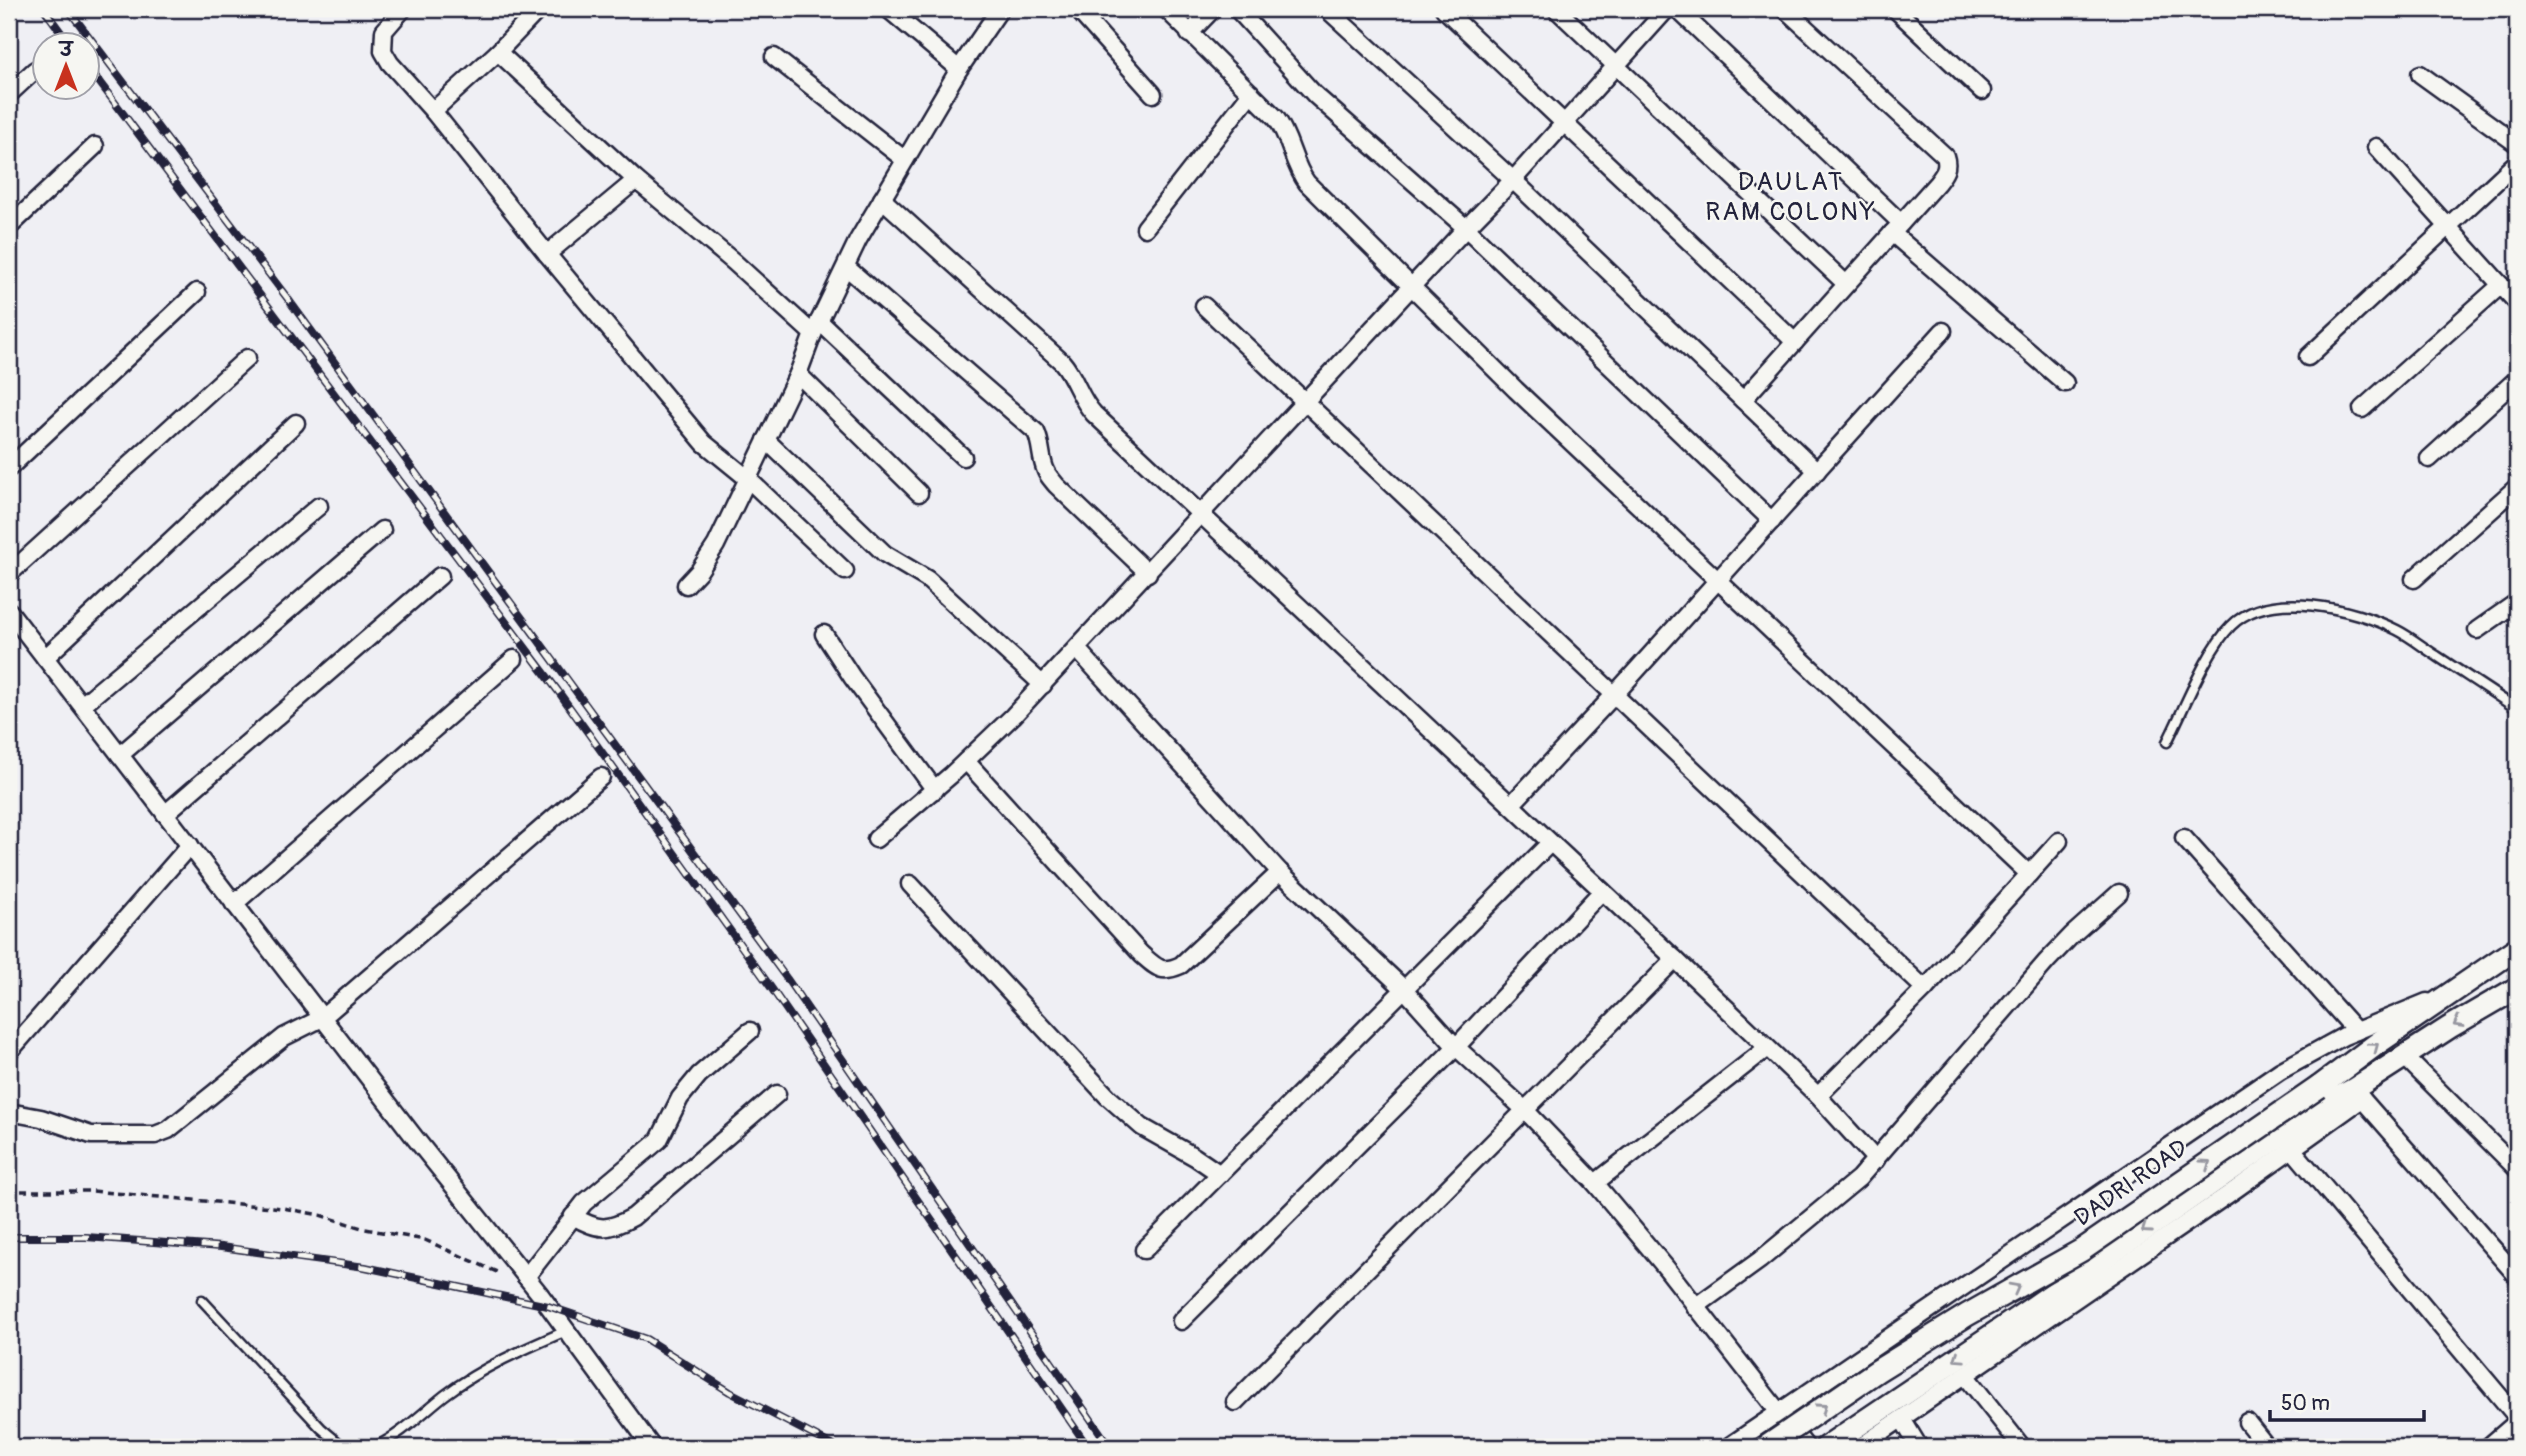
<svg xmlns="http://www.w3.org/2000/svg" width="2526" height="1456" font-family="Pangolin,'Playpen Sans Deva',sans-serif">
  <rect width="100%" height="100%" fill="#efeff4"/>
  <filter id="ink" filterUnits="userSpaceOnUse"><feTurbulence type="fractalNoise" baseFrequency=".0143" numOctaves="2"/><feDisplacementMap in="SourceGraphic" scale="14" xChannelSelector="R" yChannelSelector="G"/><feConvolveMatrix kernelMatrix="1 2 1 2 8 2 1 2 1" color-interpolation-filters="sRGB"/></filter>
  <g filter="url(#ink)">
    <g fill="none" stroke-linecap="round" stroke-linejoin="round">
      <g stroke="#22223b" stroke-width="13">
        <g id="service">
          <path d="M2167,742C2184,709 2206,651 2231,626C2269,587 2355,609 2397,630C2411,637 2424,648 2437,656C2464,674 2491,691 2517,709"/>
          <polyline points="202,1300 321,1428 340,1444 349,1447"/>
          <path d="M375,1447C402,1434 422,1413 445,1395C482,1367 524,1349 566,1331"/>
        </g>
      </g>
      <g stroke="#22223b" stroke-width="21">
        <g id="minor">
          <polyline points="403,9 384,31 383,51 390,63 433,111 547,254 704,443 747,478 845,571"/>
          <polyline points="888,9 959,69"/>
          <polyline points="1077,9 1153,94"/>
          <path d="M1166,9L1276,118C1291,138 1292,163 1307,183L1516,390L2029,874"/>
          <polyline points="1237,9 1315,95 1466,228 1772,521"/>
          <polyline points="1327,9 1513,180 1817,471"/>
          <polyline points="1444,9 1795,342"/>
          <polyline points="1556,9 1846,284"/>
          <polyline points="1677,9 1901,223"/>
          <polyline points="1895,9 1982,91"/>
          <polyline points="1189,34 1213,9"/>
          <polyline points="498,52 636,180 734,262 813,334"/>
          <polyline points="774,57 905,160"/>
          <polyline points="2420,74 2517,144"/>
          <polyline points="9,94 35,70"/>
          <polyline points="433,111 498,52 539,9"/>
          <polyline points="2376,147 2517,303"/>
          <path d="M882,199L1062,362C1076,378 1079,398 1094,414L1675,959L1818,1096L1876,1160"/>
          <polyline points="9,227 95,146"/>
          <polyline points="1145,228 1251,93"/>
          <polyline points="1892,233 2065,383"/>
          <polyline points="547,254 636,180"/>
          <path d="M846,267L1036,432C1042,445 1040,458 1046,471C1048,476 1053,481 1056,485L1148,573"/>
          <polyline points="1204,306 1925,989"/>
          <polyline points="819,321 963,457"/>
          <polyline points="2308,357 2517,162"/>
          <polyline points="798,374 919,493"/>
          <path d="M1743,400L1937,183C1944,174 1949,168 1945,156L1785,9"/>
          <polyline points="2362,409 2501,285"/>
          <polyline points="766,440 885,554 927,579 1043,685"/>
          <polyline points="2429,459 2517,379"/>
          <polyline points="9,468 197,292"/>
          <polyline points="9,574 247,358"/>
          <polyline points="2414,579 2517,487"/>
          <polyline points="686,585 699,571 716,545 798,374 813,334 858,240 959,69 1000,9"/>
          <polyline points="9,611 415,1138 539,1293 652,1447"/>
          <polyline points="2477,630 2517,602"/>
          <polyline points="824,634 852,677 935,790"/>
          <polyline points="1077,649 1280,872 1404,989 1456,1047 1525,1110 1595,1183 1667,1269 1806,1447"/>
          <polyline points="45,658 296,423"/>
          <polyline points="82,705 319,506"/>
          <polyline points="120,755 382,530"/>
          <path d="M966,761L1141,954C1157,968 1161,974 1181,965L1280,872"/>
          <polyline points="1511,805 1615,694 1943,331"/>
          <polyline points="165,814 440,576"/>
          <polyline points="2184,838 2356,1031"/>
          <polyline points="876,839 951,775 1013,716 1466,228 1513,180 1667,9"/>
          <polyline points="910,884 1108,1097 1142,1127 1195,1157 1220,1174"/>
          <polyline points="234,904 514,659"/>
          <polyline points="9,1052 190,845"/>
          <polyline points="2405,1057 2517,1169"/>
          <polyline points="2355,1091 2517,1276"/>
          <polyline points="1818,1096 1925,989 2059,841"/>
          <polyline points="9,1112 41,1118 91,1135 155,1135 168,1130 284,1037 322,1018 601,777"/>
          <polyline points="2293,1150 2517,1417"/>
          <polyline points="1595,1183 1767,1048"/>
          <path d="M573,1216C598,1231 608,1231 633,1217L777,1094"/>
          <polyline points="1144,1250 1550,843"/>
          <polyline points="526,1277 584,1203 659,1140 680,1098 699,1075 750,1031"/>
          <polyline points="1695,1307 1760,1260 1859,1178 2047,961 2072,935 2119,893"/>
          <polyline points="1181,1321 1456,1047 1602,891"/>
          <polyline points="1965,1375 2022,1447"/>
          <polyline points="1235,1402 1675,959"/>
          <polyline points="1902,1419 1919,1447"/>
          <polyline points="2247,1422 2267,1447"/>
          <polyline points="1728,1447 2280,1071 2344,1036 2427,1002"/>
          <polyline points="1860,1447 2236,1189 2362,1099"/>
          <polyline points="2488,1447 2517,1422"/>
        </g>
      </g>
      <g stroke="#22223b" stroke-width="26">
        <g id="tertiary">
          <polyline points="2319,1087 2378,1043 2517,948"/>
          <polyline points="1826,1447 2035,1306 2326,1104 2354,1089 2450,1027 2517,988"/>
        </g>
      </g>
      <polyline stroke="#22223b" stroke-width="3.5" stroke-dasharray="7 5" stroke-linecap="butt" points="9,1191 92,1191 283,1208 320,1215 365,1229 425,1240 499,1273"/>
      <use href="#service" stroke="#f6f6f2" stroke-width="8"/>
      <use href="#minor" stroke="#f6f6f2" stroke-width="16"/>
      <use href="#tertiary" stroke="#f6f6f2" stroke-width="21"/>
      <g stroke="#22223b" stroke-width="8">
        <g id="rail">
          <polyline points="44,9 71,46"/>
          <polyline points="68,9 288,299 787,979 1110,1447"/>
          <polyline points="88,67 558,691 772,989 1088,1447"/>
          <polyline points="9,1237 86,1237 221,1247 365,1267 548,1306 646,1339 730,1392 836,1447"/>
        </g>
      </g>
      <use href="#rail" stroke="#f6f6f2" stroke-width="5" stroke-dasharray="16" stroke-linecap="butt"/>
      <g stroke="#22223b" stroke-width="26" stroke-linecap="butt">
        <polyline id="tertiary-bridge" points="1766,1447 1877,1371 1967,1315 2082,1250 2319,1087"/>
      </g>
      <use href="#tertiary-bridge" stroke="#f6f6f2" stroke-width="21"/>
    </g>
    <defs><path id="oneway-chevron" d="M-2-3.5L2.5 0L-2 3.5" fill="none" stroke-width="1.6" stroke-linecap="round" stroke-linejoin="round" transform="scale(1.75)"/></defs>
    <g stroke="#9797a0">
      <use href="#oneway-chevron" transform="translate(2458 1023) rotate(151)"/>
      <use href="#oneway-chevron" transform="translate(2374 1047) rotate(-37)"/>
      <use href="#oneway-chevron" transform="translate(2206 1164) rotate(-35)"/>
      <use href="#oneway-chevron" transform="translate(2146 1229) rotate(145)"/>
      <use href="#oneway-chevron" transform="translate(2015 1288) rotate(-28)"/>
      <use href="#oneway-chevron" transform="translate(1958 1358) rotate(146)"/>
      <use href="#oneway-chevron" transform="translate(1822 1408) rotate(-35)"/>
    </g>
  </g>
  <g text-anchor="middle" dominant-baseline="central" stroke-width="5" stroke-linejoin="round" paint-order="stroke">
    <g font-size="24" fill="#22223b" stroke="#f6f6f2">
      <text transform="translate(2131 1183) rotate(-35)">DADRI ROAD</text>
    </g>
    <g font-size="26" letter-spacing="2" fill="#22223b" stroke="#f6f6f2">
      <text x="1791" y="182">DAULAT<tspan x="1791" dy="30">RAM COLONY</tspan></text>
    </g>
  </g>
  <rect width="2526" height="1456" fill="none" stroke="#f6f6f2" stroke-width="35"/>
  <rect x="18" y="18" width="2491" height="1421" fill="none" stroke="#22223b" stroke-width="2.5" filter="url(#ink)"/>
  <g transform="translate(66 66)"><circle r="33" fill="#f6f6f2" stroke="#a1a1a9" stroke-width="2"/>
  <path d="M0-5L12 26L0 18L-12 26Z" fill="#c8321e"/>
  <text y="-10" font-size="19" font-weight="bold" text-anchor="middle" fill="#22223b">उ</text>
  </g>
  <path d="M2270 1410v10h154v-10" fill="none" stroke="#22223b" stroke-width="3.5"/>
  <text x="2281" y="1410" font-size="21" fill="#22223b" stroke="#f6f6f2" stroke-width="5" paint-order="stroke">50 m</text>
</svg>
